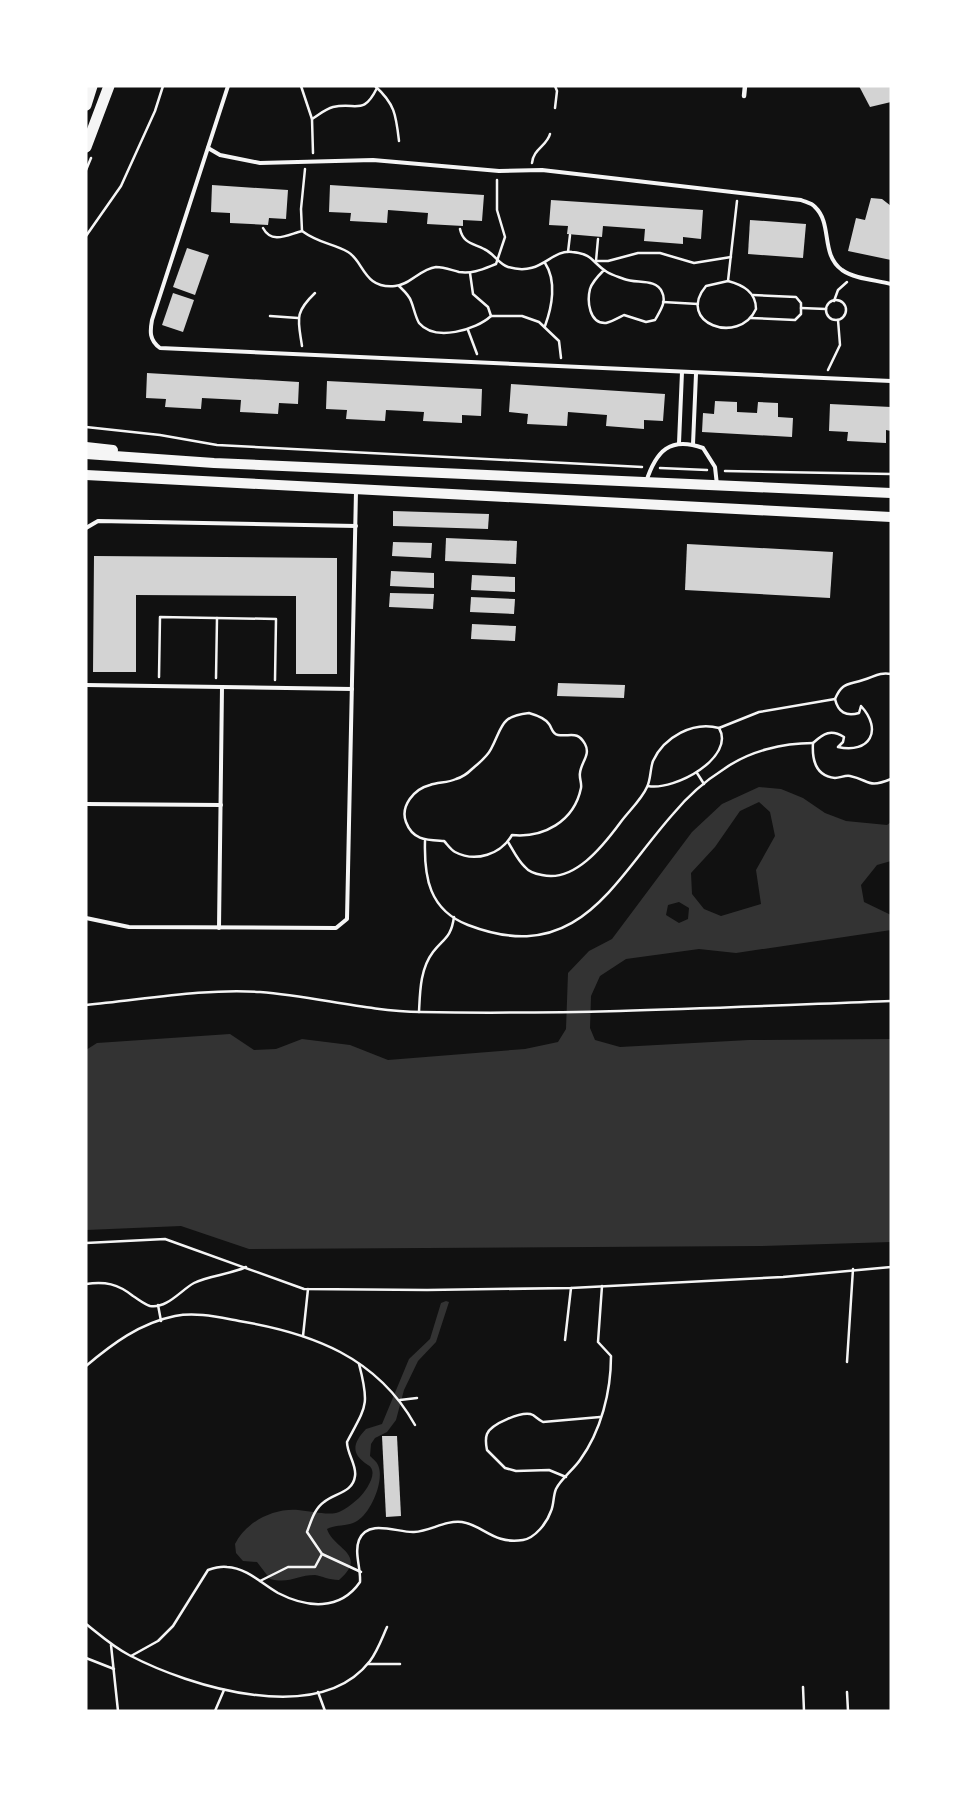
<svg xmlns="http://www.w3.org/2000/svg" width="977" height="1797" font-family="Overpass,sans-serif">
  <rect width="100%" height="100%" fill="#111"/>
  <g fill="#333" fill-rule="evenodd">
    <path d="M759,787L781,789L803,798L825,813L846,821L887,825L891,822V861L877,865L861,885L864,902L891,915V930L736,953L699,949L626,959L600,976L591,996L590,1028L595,1040L620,1047L749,1040L891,1039V1242L761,1246L249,1249L181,1226L86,1230V1050L97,1043L230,1034L254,1050L276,1049L302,1039L350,1045L388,1060L525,1049L558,1042L566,1029L568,973L589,951L612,939L692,832L722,804ZM759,802L770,812L775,836L756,870L761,904L721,916L704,909L692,894L691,873L715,847L740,811ZM679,902L689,908L688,919L679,923L666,915L668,905Z"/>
    <path d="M446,1301L449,1302L436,1342L418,1361L404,1390L396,1420L387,1432L375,1438L371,1444L370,1456C373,1459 377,1462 378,1465C385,1480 371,1513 357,1521C348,1527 336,1524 327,1529C333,1549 369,1554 339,1580C329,1580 322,1576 315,1575C297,1575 290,1584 270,1579L257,1562L243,1561L236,1553L235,1544C246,1522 273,1508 298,1510C310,1511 325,1515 336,1513C344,1511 353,1503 359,1498C365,1492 380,1472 368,1465C351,1454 352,1444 366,1429L382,1424L409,1359L430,1339L441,1303Z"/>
  </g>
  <g fill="#d3d3d3">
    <polygon points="859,86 891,86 891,102 870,107"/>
    <polygon points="212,185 288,190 286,219 269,218 268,225 230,223 230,213 211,212"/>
    <polygon points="330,185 484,195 482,221 463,220 463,226 427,224 428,213 388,210 387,223 350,221 351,213 329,212"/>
    <polygon points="871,198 882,199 891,206 891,260 848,251 856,218 865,220"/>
    <polygon points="551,200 703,210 701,239 683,237 683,244 644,241 645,229 603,226 602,237 567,234 568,226 549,225"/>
    <polygon points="750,220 806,224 803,258 748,254"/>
    <polygon points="187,248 209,255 195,295 173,287"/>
    <polygon points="173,293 194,300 183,332 162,325"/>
    <polygon points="147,373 299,382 298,404 279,403 278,414 240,412 241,400 202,398 201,409 165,407 166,399 146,398"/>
    <polygon points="327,381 482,389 481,416 462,415 462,423 423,421 424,412 386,410 385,421 346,419 347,410 326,409"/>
    <polygon points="511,384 665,394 663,421 644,420 644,429 606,426 607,415 568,412 567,426 527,424 528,414 509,412"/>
    <polygon points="715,401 737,402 737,412 757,413 758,402 778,403 778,417 793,418 792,437 702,432 703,413 714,414"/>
    <polygon points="830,404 891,407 891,431 886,430 886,443 847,441 848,432 829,431"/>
    <polygon points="393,511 489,514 488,529 393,526"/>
    <polygon points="446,538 517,541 516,564 445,561"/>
    <polygon points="393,542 432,543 431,558 392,556"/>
    <polygon points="687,544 833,552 830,598 685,590"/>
    <polygon points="94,556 337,558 337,674 296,674 296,596 136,595 136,672 93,672"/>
    <polygon points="391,571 434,573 434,588 390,586"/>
    <polygon points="472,575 515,577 515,592 471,590"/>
    <polygon points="390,593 434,594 433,609 389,607"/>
    <polygon points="471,597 515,599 514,614 470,612"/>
    <polygon points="472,624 516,626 515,641 471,639"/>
    <polygon points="558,683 625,685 624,698 557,696"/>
    <polygon points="382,1436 397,1436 401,1516 386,1517"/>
  </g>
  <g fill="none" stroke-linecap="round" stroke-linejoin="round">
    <g stroke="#f5f5f5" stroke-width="2.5">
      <polyline points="301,86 312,119 313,153"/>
      <path d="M375,86C395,104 396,115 399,141"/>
      <polyline points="555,108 557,91 555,86"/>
      <path d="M312,119C319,115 325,109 333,107C357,102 363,116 377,88"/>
      <path d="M532,163C533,149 547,146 550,134"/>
      <polyline points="86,170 91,158"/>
      <path d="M263,228C272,245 289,234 302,231C320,244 332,243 348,252C364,261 363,289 395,286C410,285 420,269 436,267C444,267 451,270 459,272C473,274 483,269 496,264L505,237L497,210V180"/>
      <path d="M460,229C463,243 472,243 484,249C494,253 498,264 508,267C542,277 550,249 572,252C594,254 592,263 607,272C612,275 619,277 624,279C636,284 656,278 662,292C667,302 660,311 655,320L646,322L624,315C618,318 611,322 606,323C589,324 587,301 590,289C592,282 599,275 604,270"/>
      <polyline points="302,231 301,209 305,169"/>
      <polyline points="86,236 121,186 155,111 163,86"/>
      <polyline points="598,239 596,261 608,261 638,253 660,253 694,263 731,257"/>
      <polyline points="568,252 570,235"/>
      <path d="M545,263C557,281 552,307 545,326"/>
      <path d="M728,281C743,285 756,292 756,309C739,346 675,323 706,286Z"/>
      <polyline points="728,281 737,201"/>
      <path d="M399,286C403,290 409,295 411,301C414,308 415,316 419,323C435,342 476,330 491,316L488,307L473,294L470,273"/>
      <circle cx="836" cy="310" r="10"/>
      <polyline points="834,301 838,290 847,282"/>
      <polyline points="663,302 698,304"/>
      <polyline points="801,308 826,309"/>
      <polyline points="270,316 298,318"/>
      <polyline points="491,316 522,316 539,322 559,341 561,358"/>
      <polyline points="750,318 795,320 801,314 801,303 796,297 753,295"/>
      <polyline points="468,330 477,354"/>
      <path d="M302,346C298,319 294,313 315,293"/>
      <polyline points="828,370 840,345 838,320"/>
      <polyline points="86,427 160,435 217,445 642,467"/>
      <polyline points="660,468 707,470"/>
      <polyline points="725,471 891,474"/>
      <path d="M891,674C879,672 874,677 863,680C848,685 842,682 835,699C838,712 846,717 859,713L861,706C883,730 870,754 838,747L843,742L844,737C831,729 824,733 813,743C812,758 815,776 835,778C840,778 845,775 850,776C870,780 867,789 891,779"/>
      <polyline points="159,677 160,617 276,619 275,680"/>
      <polyline points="216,678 217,618"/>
      <path d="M529,713C536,715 545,718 549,724C552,728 552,734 558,735C570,737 577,730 585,744C591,755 581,762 580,773C579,778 582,783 581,788C574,822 543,838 512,835C501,854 476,863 455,852C451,850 447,844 444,841C428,840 413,841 406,822C400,806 414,789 430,785C438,782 448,783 456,779C463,777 468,773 472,769C479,763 487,757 491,749C503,726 500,716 529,713Z"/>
      <polyline points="719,728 759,712 835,699"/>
      <polyline points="697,773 704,784"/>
      <path d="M425,841C424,877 429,910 468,925C578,967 612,883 673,814C687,797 705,781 724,769C749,751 783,743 813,743"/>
      <path d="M508,842C513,850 518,861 525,867C529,872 536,874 542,875C574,883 603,846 620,823C628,812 642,799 647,787C651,779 650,769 653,761C664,737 693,721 719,728C736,757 675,791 648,786"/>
      <path d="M86,1005C141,1000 205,988 260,992C314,996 366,1011 421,1012C577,1015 734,1007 891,1001"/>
      <path d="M419,1012C420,992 420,969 433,952C444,938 451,938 454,917"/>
      <polyline points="86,1243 165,1239 304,1289 427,1290 571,1288 783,1277 891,1267"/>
      <path d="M86,1284C105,1281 118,1284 133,1296C138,1299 144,1304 150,1306C167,1309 181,1290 194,1283C210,1275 229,1275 246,1267"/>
      <polyline points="158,1305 161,1321"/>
      <polyline points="303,1336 308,1289"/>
      <polyline points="565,1340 571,1288"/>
      <polyline points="847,1362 853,1269"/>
      <path d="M359,1364C370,1406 366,1406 347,1442C347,1454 357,1465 355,1476C353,1493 334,1493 324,1502C314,1509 311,1522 307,1532L322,1554L361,1572"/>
      <path d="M86,1366C112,1344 140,1323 175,1316C196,1312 217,1317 239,1321C312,1333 377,1357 415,1425"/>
      <polyline points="400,1400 417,1398"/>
      <path d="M566,1477L549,1470L516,1471L505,1468L487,1450C486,1445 485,1439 487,1434C491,1424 523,1410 533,1415C536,1417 539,1420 543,1422L600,1417"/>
      <polyline points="260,1581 288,1567 315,1567 322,1554"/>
      <path d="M86,1624C100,1635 113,1647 129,1655C190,1687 319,1727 370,1661C378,1650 382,1638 387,1627"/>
      <polyline points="111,1645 118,1711"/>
      <path d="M131,1656L158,1641L173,1626L208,1570C214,1568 221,1566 227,1567C247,1568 262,1584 278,1593C307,1608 340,1611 360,1582C361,1568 354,1553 359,1540C368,1518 398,1533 414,1532C431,1531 445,1520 462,1522C483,1525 494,1545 523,1540C535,1538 547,1523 551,1511C554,1505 553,1496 556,1489C561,1479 573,1470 580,1460C601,1431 611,1392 611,1356L598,1342L602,1286"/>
      <polyline points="86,1658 114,1669"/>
      <polyline points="368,1664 400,1664"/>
      <polyline points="803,1687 804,1711"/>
      <polyline points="318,1692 325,1711"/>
      <polyline points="847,1692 848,1711"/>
      <polyline points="215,1711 224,1690"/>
    </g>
    <g stroke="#f5f5f5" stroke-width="4">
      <path d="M228,86L152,320C150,331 149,340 160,348L891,381"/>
      <path d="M208,148L220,155L260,163L373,160L499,171L542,170L801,200C805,202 812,203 815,207C833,224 820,254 842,270C855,279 876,280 891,284"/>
      <polyline points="679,443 682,372"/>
      <polyline points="693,444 696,374"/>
      <path d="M646,482C656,451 670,436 703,448L715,467L717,485"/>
      <polyline points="86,528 98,521 356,526"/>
      <polyline points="86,685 352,689"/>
      <polyline points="86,804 221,805"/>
      <polyline points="86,918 129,927 336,928 347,919 356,491"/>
      <polyline points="219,928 222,687"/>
    </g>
    <polyline stroke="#f5f5f5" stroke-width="4.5" points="744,96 745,86"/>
    <g stroke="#f5f5f5" stroke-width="10">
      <polyline points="86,447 113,450"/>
      <polyline points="86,454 214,463 891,493"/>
      <polyline points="86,475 891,517"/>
    </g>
    <polyline stroke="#f5f5f5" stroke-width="11" points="86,147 109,86"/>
    <polyline stroke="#f5f5f5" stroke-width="11" points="86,105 92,86"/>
  </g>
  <rect width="977" height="1797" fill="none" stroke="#ffffff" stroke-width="175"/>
</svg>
